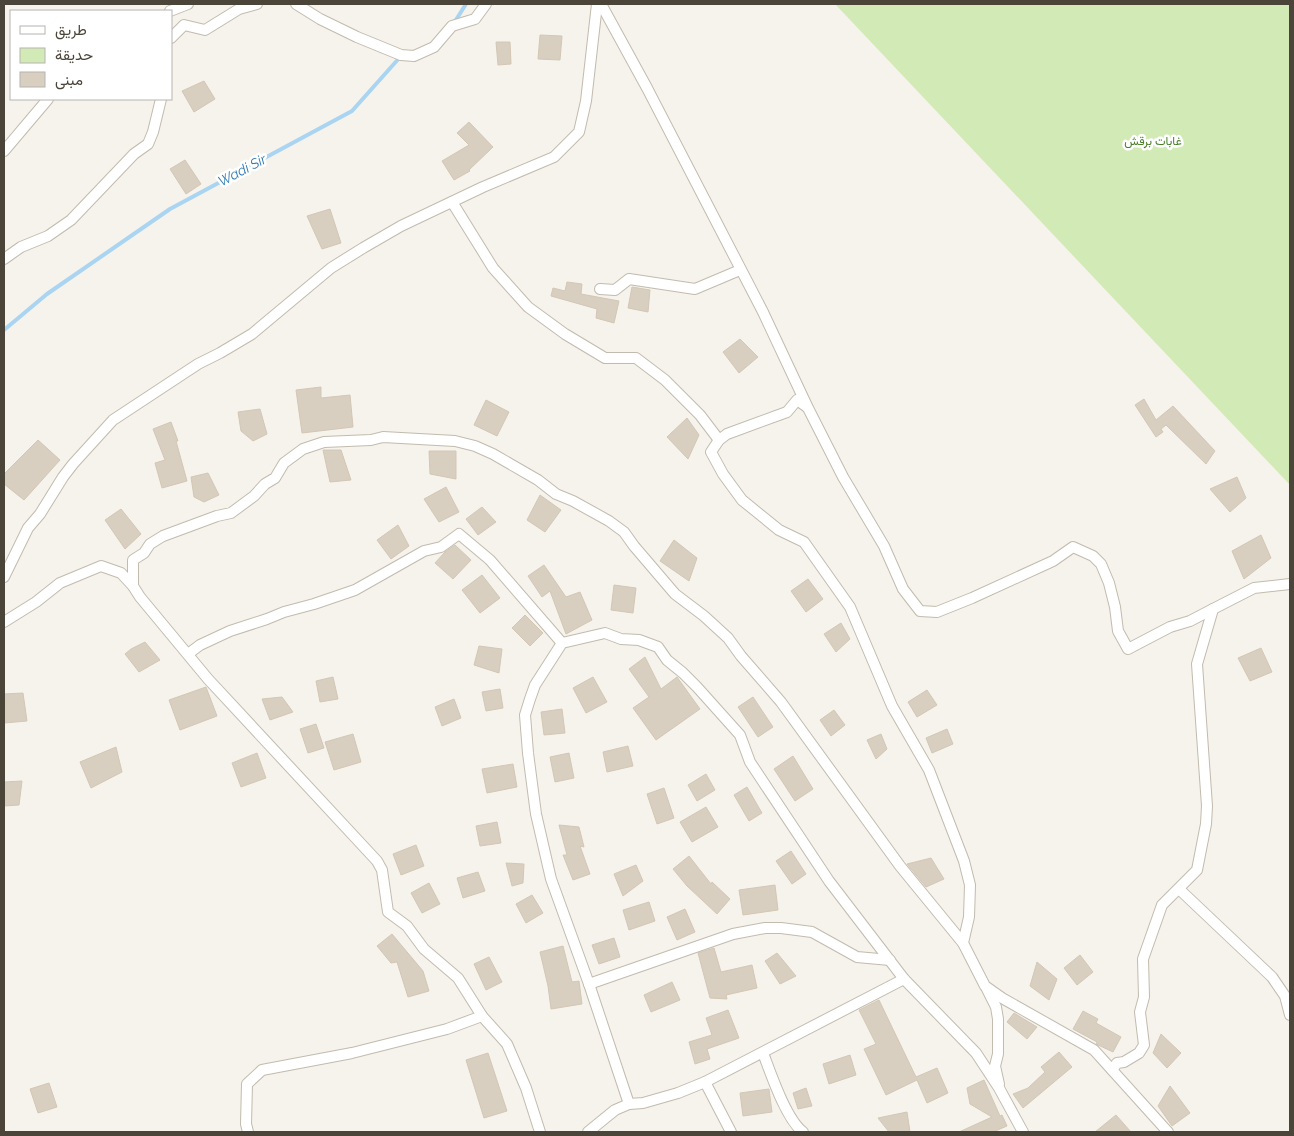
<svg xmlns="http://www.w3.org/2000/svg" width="1294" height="1136" font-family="Raleway,Vazirmatn,sans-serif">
  <rect width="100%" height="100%" fill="#f6f3ec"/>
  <polygon fill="#d2eab5" points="835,4 1290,4 1290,485"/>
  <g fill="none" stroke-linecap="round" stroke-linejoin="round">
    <g stroke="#a9d4f2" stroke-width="4">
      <polyline points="454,23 466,4"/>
      <polyline points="4,330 47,294 170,209 352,111 401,56"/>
    </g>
  </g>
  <g fill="#d8cfc1" stroke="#d3c7b4">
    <polygon points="540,35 562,36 560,60 538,59"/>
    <polygon points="496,42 510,42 511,64 498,65"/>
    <polygon points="204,81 215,99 194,112 182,91"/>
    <polygon points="469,122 493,147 469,170 470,171 454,180 442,161 469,145 457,133"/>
    <polygon points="185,160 201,184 186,194 170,169"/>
    <polygon points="330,209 341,243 322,249 307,216"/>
    <polygon points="567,282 582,284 581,294 619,301 614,323 596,318 597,309 551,296 553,288 565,291"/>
    <polygon points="632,287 650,290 648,312 628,308"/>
    <polygon points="740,339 758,357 739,373 723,352"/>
    <polygon points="321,387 321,398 350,395 353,427 302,433 296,390"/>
    <polygon points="1144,399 1156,420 1173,406 1215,451 1206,464 1166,425 1161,429 1163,432 1156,437 1135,405"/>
    <polygon points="486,400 509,412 497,436 474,425"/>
    <polygon points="260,409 267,434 253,441 241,431 238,412"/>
    <polygon points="687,418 699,435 688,459 667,437"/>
    <polygon points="171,422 178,441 176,441 187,481 162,488 155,463 165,460 153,429"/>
    <polygon points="38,440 60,460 24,500 4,484 4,474"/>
    <polygon points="323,450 341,450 351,480 330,482"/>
    <polygon points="429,451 456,451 456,479 430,474"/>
    <polygon points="208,473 219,495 204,502 194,497 191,477"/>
    <polygon points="1237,477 1246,498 1230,512 1210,489"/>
    <polygon points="446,487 459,512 439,522 424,499"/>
    <polygon points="540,495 561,510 545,532 527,520"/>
    <polygon points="482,507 496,522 478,535 466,519"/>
    <polygon points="121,509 141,534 125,549 105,520"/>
    <polygon points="398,525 409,546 391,559 377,540"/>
    <polygon points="1261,535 1271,558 1244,579 1232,551"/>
    <polygon points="674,540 697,558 689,581 660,561"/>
    <polygon points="455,545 471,560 453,579 435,563 445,552"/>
    <polygon points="544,565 566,597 580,592 592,620 566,634 550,591 542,597 528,576"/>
    <polygon points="482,575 500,598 480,613 462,590"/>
    <polygon points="808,579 823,599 806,612 791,591"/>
    <polygon points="614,585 636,588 633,613 611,610"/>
    <polygon points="525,615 543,633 530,646 512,628"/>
    <polygon points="841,623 850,639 836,652 824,634"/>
    <polygon points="145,642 160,660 139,672 125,654 131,649"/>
    <polygon points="479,646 502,649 499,673 474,665"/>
    <polygon points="1261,648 1272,672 1250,681 1238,658"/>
    <polygon points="645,657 661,689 677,677 700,709 656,740 633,708 649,697 629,669"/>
    <polygon points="333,677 338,699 320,702 316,681"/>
    <polygon points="593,677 607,702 586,713 573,688"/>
    <polygon points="206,687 217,716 180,730 169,700"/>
    <polygon points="500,689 503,708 486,711 482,692"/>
    <polygon points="927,690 937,705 917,717 908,702"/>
    <polygon points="23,693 27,721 4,723 4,694"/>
    <polygon points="282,697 293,712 270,720 262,699"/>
    <polygon points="753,697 773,727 758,737 738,707"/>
    <polygon points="454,699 461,718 442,726 435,707"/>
    <polygon points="562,709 565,733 544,735 541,712"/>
    <polygon points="834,710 845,725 831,736 820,720"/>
    <polygon points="316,724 324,748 308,753 300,729"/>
    <polygon points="947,729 953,744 932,753 926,738"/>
    <polygon points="353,734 361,762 334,770 325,742"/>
    <polygon points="881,734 887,749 876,759 867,740"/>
    <polygon points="628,746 633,766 607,772 603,752"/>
    <polygon points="116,747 122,772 91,788 80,762"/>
    <polygon points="257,753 266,778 241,787 232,763"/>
    <polygon points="569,753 574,778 555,782 550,757"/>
    <polygon points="793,756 813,789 795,801 774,769"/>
    <polygon points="513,764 517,787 487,793 482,769"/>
    <polygon points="706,774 715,790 697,801 688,785"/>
    <polygon points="22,781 19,805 4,806 4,782"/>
    <polygon points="747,787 762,813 749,821 734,795"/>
    <polygon points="664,788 674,818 657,824 647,794"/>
    <polygon points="706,807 718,827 692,842 680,822"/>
    <polygon points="497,822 501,843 480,846 476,826"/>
    <polygon points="559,825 579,827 584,847 580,846 590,874 573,880 563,855 567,855"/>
    <polygon points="416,845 424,866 401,875 393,854"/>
    <polygon points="791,851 806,874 792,884 776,861"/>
    <polygon points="689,856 711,884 712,882 730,899 717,914 687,886 673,869"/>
    <polygon points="931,858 944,879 926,887 907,864"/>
    <polygon points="506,863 524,864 523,883 512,886"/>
    <polygon points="636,865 643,881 623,896 614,874"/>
    <polygon points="478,872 485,891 463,898 457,878"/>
    <polygon points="429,883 440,904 422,913 411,893"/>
    <polygon points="775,885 778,910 743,915 739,890"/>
    <polygon points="532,895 543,913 526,923 516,904"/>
    <polygon points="649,902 655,921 629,930 623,910"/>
    <polygon points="685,909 695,932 677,940 667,917"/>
    <polygon points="392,934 423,971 429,991 408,997 397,962 391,963 377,946"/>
    <polygon points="614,938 620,957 599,964 592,945"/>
    <polygon points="563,946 572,982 579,981 582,1004 551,1009 548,986 540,952"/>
    <polygon points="714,948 721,972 752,965 757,988 726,995 727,999 710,998 698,953"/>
    <polygon points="777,953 796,976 780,984 765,961"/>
    <polygon points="1080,955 1093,972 1077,985 1064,968"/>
    <polygon points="489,957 502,982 486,990 474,964"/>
    <polygon points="1037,962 1057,979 1049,1000 1030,986"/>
    <polygon points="672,982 680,1000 651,1012 644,995"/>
    <polygon points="879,1000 916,1077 937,1068 948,1093 927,1103 917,1080 886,1095 864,1049 876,1044 859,1010"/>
    <polygon points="728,1010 739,1038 707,1049 710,1059 695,1064 689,1042 712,1035 706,1018"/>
    <polygon points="1083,1011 1098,1019 1096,1023 1121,1037 1113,1052 1096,1044 1097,1042 1073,1029"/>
    <polygon points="1014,1013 1037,1027 1027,1039 1007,1022"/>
    <polygon points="1161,1034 1181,1053 1167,1068 1153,1053"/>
    <polygon points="1059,1052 1072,1067 1023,1108 1013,1094 1028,1088 1045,1072 1041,1067"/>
    <polygon points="488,1053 507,1111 484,1118 466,1060"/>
    <polygon points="850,1055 856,1075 829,1084 823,1064"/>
    <polygon points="984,1080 1000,1116 1002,1115 1007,1126 993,1132 959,1132 992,1117 970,1104 967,1088"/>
    <polygon points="49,1083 57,1107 38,1113 30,1089"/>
    <polygon points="1170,1086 1190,1113 1172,1126 1158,1106"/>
    <polygon points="806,1088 812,1106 798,1109 793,1093"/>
    <polygon points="769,1089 772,1112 743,1116 740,1093"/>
    <polygon points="907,1112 910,1132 889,1132 878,1118"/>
    <polygon points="1116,1115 1131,1132 1095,1132"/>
  </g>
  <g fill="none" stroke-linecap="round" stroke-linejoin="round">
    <g stroke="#c2bbae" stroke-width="12">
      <g id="minor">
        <polyline points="296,4 320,19 357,37 401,55 414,56 434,47 452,26 475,19 486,4"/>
        <polyline points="601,4 647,88 763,312 808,408 843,477 884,546 903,589 920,611 937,612 972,598 1053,561 1073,547 1093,556 1101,564 1109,583 1115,607 1118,631 1128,649 1170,627 1190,621 1213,609"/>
        <polyline points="170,11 188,4"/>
        <polyline points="171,38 184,25 205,30 239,9 257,4"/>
        <polyline points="4,151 48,99"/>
        <polyline points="452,202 493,268 528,307 565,334 605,358 636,358 665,380 700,415 719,440"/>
        <polyline points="4,259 21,247 48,236 71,220 134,154 148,144 153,132 161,99"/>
        <polyline points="600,289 615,290 629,279 695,289 740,270"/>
        <polyline points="807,407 797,400 787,412 727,434 719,440 711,452 723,474 742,500 779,530 804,542 850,607 892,706 929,770 964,861 970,885 969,917 963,943 985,986 1002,998 1094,1050 1168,1132"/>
        <polyline points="4,577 28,528 40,514 63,477 73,464 113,420 198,364 220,353 252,334 331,268 363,248 401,226 483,187 554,157 579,132 586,101 597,4"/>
        <polyline points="133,586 133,560 144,553 150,544 163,536 217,516 231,513 254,496 265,484 275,478 284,463 303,449 324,442 371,440 383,437 455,441 475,446 493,454 538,480 556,494 573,501 609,521 624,532 634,546 675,594 704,616 728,638 741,656 781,702 900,866 963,943"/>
        <polyline points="4,622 36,602 60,583 101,566 121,573 133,586 140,597 208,679 377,861 382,870 388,912 407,926 424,949 458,978 482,1016 507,1044 526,1088 540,1132"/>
        <polyline points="188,654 200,645 230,631 267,619 284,612 314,604 355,590 424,551 441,547 459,534 490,560 562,643"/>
        <polyline points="1179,889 1272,977 1285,996 1290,1015"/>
        <polyline points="589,984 733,934 765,928 781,928 812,932 857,957 890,960"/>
        <polyline points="987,989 996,1007 998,1019 998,1054 995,1066 999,1084"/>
        <path d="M763,1053C771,1074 786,1119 803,1132"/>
        <polyline points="1112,1070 1117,1063 1124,1062 1139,1053 1144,1045 1140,1012 1144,997 1143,959 1162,905 1197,870 1206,824 1207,806 1197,664 1213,609 1254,588 1290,584"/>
        <polyline points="705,1082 731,1132"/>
        <polyline points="629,1104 589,984 551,879 536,814 528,753 525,715 530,699 535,685 562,643 605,633 621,639 639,640 658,647 667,660 683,673 697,687 740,735 750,762 829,881 904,979 976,1053 999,1088 1023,1132"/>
        <polyline points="248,1132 246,1124 247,1084 262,1070 352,1053 447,1029 482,1016"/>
        <polyline points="588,1132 615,1110 629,1104 643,1103 678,1093 705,1082 904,979"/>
      </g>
    </g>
    <use href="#minor" stroke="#fff" stroke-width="10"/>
  </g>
  <g text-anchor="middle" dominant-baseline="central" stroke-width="5" stroke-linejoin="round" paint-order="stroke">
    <g font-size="12" fill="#4a7f2a" stroke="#fff">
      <text x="1153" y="141">غابات برقش</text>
    </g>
    <g font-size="14" font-style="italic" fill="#2e7ab2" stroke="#fff">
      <text transform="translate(242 170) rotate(-28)">Wadi Sir</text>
    </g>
  </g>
  <rect width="1294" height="1136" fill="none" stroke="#4b4439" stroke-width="10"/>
  <rect x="10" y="10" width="162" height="90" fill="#ffffff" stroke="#b7b4b0"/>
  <rect x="20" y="26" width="25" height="8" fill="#ffffff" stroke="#b7b4b0"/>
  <text x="55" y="35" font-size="15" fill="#4b4439">طريق</text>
  <rect x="20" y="48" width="25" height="15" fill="#d2eab5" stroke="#b7b4b0"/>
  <text x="55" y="60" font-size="15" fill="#4b4439">حديقة</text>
  <rect x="20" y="72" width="25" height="15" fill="#d8cfc1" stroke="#b7b4b0"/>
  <text x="55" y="85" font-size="15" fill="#4b4439">مبنى</text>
</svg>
